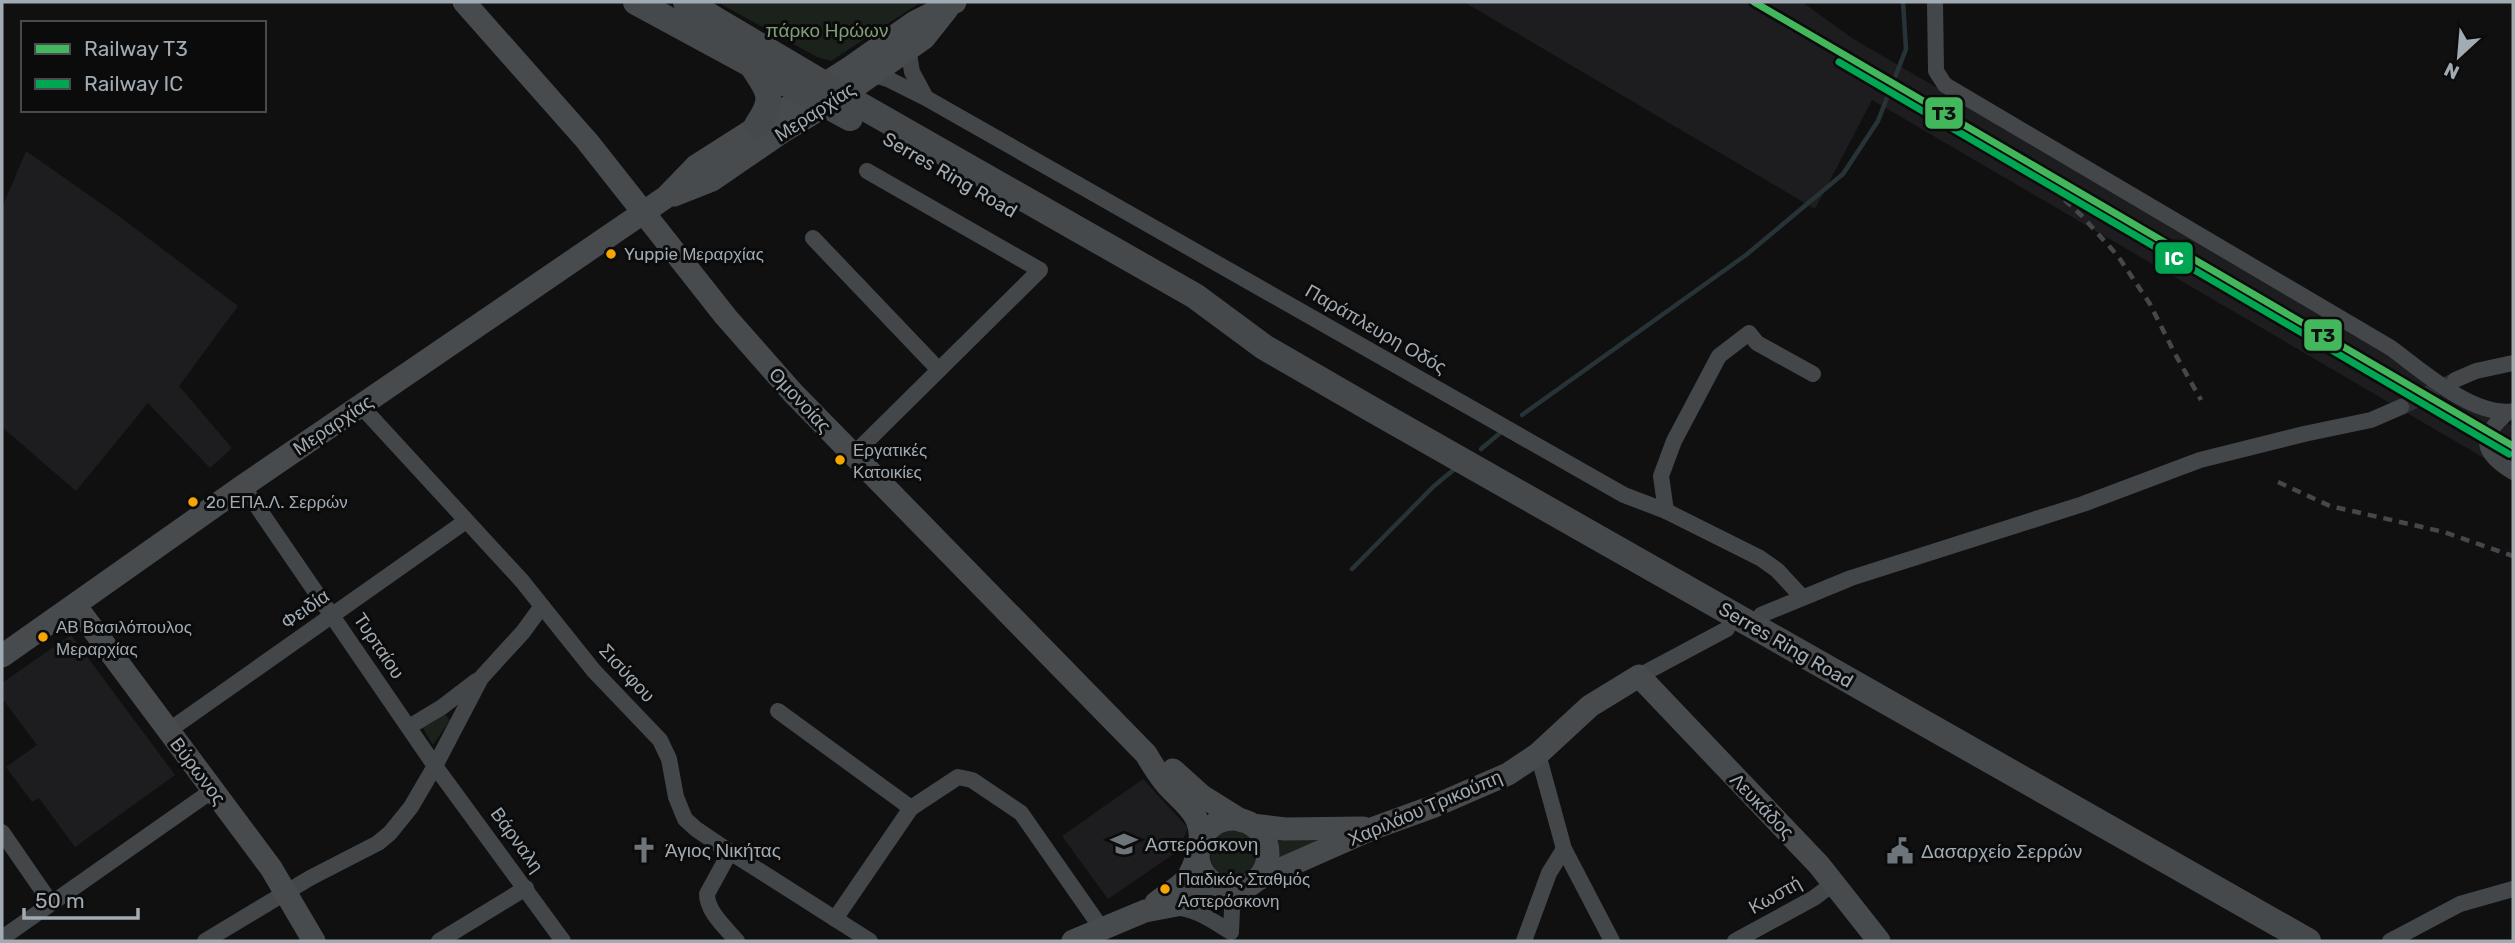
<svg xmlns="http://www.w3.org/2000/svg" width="2515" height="943" font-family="Rubik,sans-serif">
  <rect width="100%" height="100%" fill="#101011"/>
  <g fill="#1d1d1f">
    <polygon points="1464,2 1802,2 1852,38 2513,426 2513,475 1872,100 1815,209"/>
    <polygon points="26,151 116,214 238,306 179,386 232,448 210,468 148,403 76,491 2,427 2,208"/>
    <polygon points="71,635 175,775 75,847 39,798 32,802 6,767 37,745 2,698 2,683"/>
    <polygon points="1143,779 1188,828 1178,851 1108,899 1062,836"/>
  </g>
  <g fill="#1b211b">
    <polygon points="717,2 921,2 831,61 817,57"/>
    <polygon points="445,714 450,720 433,745 423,728"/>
    <circle cx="1234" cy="854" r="24"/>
    <polygon points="1327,836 1277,862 1275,837"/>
  </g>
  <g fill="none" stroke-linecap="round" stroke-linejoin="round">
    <g stroke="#273336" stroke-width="4.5">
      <polyline points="1522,415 1746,255 1843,174 1878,121 1906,49 1903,2"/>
      <polyline points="1481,449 1500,433"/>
      <polyline points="1352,569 1434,486 1457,467"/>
    </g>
    <polyline stroke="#2d2f31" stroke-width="16" stroke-dasharray="16 8" stroke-linecap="butt" points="2401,407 2452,382"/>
    <g stroke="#444749" stroke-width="16">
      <path d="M1935,2L1936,71L1945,85L2391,348C2421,370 2474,418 2513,411"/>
      <polyline points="908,48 912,72 925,96"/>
      <polyline points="872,74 890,80 926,98 1624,495 1666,511 1760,558 1777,570 1802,597"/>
      <polyline points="813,238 939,370"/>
      <polyline points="2455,380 2476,371 2513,363"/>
      <polyline points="361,406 522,581 594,671 660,740 669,759 676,797 685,819 696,829 730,852 870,941"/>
      <path d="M2508,412C2479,437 2480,452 2513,472"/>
      <polyline points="853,455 1040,270 867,171"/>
      <polyline points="243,486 435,766 481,678 523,632 542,606"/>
      <polyline points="1666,511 1661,476 1674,441 1719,356 1749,333 1757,343 1813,374"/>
      <polyline points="1761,615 1851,578 2083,504 2200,460 2304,434 2371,420 2401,407"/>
      <polyline points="1639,676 1727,629"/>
      <polyline points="778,711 911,808 835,919"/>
      <polyline points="409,727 442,707 476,681"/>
      <polyline points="168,731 466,521"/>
      <polyline points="1538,754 1564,849 1612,941"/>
      <polyline points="911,808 958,777 972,780 1021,813 1102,929"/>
      <polyline points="2,832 51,903"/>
      <path d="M730,852L707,894C707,912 726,928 737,941"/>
      <path d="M1173,907C1197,909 1211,920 1231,932"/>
      <polyline points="1231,932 1232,909 1241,888"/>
      <polyline points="2,938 213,790"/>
      <polyline points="205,941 310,878 378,843 390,833 411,807 435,766 563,941"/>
      <polyline points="439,941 526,888"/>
      <polyline points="1524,941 1549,873 1564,849"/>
      <polyline points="1735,941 1814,898 1834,883"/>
      <polyline points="2390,941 2460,904 2513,889"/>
    </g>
    <g stroke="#484b4d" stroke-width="23">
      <path d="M464,2L587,141L726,317L793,393L1146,754C1153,766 1159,776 1168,786C1185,804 1203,815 1200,842"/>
      <polyline points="674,195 712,180 782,132 843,95 924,38 947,9"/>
      <polyline points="75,605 271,868 314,941"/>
      <polyline points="2,656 243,486 666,197 696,166 851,67 915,22 955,2"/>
      <polyline points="1173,770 1202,796 1242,821"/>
      <circle cx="1233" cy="854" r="35"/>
      <polyline points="1252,825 1285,829 1363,828"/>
      <polyline points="1254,881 1374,828 1432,807 1508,774 1538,754 1590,706 1639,676 1819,865 1879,941"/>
      <path d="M1156,903C1181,883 1188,887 1198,853"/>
      <polyline points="1073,941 1145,911 1182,904 1218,885"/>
    </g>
    <g stroke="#46494b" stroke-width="26">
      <polyline points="636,2 850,118"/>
      <polyline points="686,2 858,104 1195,296 1264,347 1373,410 2308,941"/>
      <path d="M751,64C768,90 777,97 757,125"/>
    </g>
    <g stroke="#45484a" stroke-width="4.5" stroke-dasharray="9 7" stroke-linecap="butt">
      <polyline points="2041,178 2081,215 2118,256 2150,304 2174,352 2201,400"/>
      <polyline points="2096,211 2513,455"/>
      <polyline points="2278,482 2330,506 2444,532 2513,556"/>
    </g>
    <g stroke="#0b0b0c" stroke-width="12">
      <polyline id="rail-1" points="1754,2 2513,446"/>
    </g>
    <g stroke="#0b0b0c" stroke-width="12">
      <polyline id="rail-2" points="1839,62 2509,454"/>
    </g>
    <use href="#rail-1" stroke="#43b75b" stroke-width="7"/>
    <use href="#rail-2" stroke="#00a651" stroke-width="7"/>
  </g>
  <defs>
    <g id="school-bare" transform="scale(2.1)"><path d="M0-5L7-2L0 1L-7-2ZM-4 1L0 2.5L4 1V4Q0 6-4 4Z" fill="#6e757a" stroke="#0b0b0c" stroke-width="2.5" paint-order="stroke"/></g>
    <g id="church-bare" transform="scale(2.1)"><path d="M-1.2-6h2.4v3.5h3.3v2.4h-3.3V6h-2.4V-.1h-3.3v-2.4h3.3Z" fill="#6e757a" stroke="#0b0b0c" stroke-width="2.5" paint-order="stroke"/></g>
    <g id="civic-bare" transform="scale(2.1)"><path d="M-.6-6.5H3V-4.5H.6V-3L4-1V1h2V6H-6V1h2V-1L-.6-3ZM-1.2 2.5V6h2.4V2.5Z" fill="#6e757a" stroke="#0b0b0c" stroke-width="2.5" paint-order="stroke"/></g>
  </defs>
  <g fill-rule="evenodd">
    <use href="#school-bare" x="1124" y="844"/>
    <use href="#church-bare" x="644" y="850"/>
    <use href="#civic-bare" x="1900" y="851"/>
  </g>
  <g fill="#f7a600" stroke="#0b0b0c" stroke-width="2.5">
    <circle cx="611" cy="254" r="6"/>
    <circle cx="840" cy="460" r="6"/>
    <circle cx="193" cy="502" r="6"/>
    <circle cx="43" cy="637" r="6"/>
    <circle cx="1165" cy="889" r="6"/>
  </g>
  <g text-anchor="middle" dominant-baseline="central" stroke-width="6" stroke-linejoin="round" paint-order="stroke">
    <g font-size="17" fill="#a0abb3" stroke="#0b0b0c" text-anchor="start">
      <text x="624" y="254">Yuppie Μεραρχίας</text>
      <text x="853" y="450">Εργατικές<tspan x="853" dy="22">Κατοικίες</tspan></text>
      <text x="206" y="502">2ο ΕΠΑ.Λ. Σερρών</text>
      <text x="56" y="627">ΑΒ Βασιλόπουλος<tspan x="56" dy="22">Μεραρχίας</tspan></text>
      <text x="1178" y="879">Παιδικός Σταθμός<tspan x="1178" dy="22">Αστερόσκονη</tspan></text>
    </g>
    <g font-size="19" fill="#7e9f76" stroke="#0b0b0c">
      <text x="827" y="30">πάρκο Ηρώων</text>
    </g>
    <g font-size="19" fill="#a0abb3" stroke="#0b0b0c">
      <text transform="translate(815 112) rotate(-33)">Μεραρχίας</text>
      <text transform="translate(950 175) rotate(30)">Serres Ring Road</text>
      <text transform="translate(1376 329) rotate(30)">Παράπλευρη Οδός</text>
      <text transform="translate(800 400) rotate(47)">Ομονοίας</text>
      <text transform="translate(333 425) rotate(-34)">Μεραρχίας</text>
      <text transform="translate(305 609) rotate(-35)">Φειδία</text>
      <text transform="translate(1786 645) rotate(30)">Serres Ring Road</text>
      <text transform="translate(379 646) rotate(56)">Τυρταίου</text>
      <text transform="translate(627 673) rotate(47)">Σισύφου</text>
      <text transform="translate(198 771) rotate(53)">Βύρωνος</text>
      <text transform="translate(1762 806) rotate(46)">Λευκάδος</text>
      <text transform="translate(1425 808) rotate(-23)">Χαριλάου Τρικούπη</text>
      <text transform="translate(517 840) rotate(54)">Βάρναλη</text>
      <text transform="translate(1775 895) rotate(-29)">Κωστή</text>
    </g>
    <g font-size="19" fill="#a0abb3" stroke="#0b0b0c" text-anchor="start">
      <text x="1145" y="844">Αστερόσκονη</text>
      <text x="665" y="850">Άγιος Νικήτας</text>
      <text x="1921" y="851">Δασαρχείο Σερρών</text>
    </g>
  </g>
  <g stroke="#0b0b0c" stroke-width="2.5">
    <rect x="1924" y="96" width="40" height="34" rx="7" fill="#43b75b"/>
    <rect x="2154" y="241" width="40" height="34" rx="7" fill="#00a651"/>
    <rect x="2303" y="318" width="40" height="34" rx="7" fill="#43b75b"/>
  </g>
  <g font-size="19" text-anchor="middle" font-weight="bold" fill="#fff">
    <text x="2174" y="265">IC</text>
  </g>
  <g font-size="19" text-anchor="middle" font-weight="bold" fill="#111">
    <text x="1944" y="120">T3</text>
    <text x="2323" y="342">T3</text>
  </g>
  <rect width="2515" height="943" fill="none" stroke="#a0abb3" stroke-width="7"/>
  <rect x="21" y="21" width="245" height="91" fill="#0b0b0c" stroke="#474b4f" stroke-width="2"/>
  <rect x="35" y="44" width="35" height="10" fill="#43b75b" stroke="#474b4f" stroke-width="2"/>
  <text x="84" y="56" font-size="21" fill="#a0abb3">Railway T3</text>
  <rect x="35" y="79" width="35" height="10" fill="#00a651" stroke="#474b4f" stroke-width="2"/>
  <text x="84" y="91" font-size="21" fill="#a0abb3">Railway IC</text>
  <g transform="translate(2459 56) rotate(206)" stroke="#0b0b0c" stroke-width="5" paint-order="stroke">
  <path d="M0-5L12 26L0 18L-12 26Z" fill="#a0abb3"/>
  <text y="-10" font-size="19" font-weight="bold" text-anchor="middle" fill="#a0abb3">N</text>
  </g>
  <path d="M24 908v10h114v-10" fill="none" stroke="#a0abb3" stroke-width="3.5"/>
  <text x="35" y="908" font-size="21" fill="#a0abb3" stroke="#0b0b0c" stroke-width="5" paint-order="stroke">50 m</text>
</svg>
